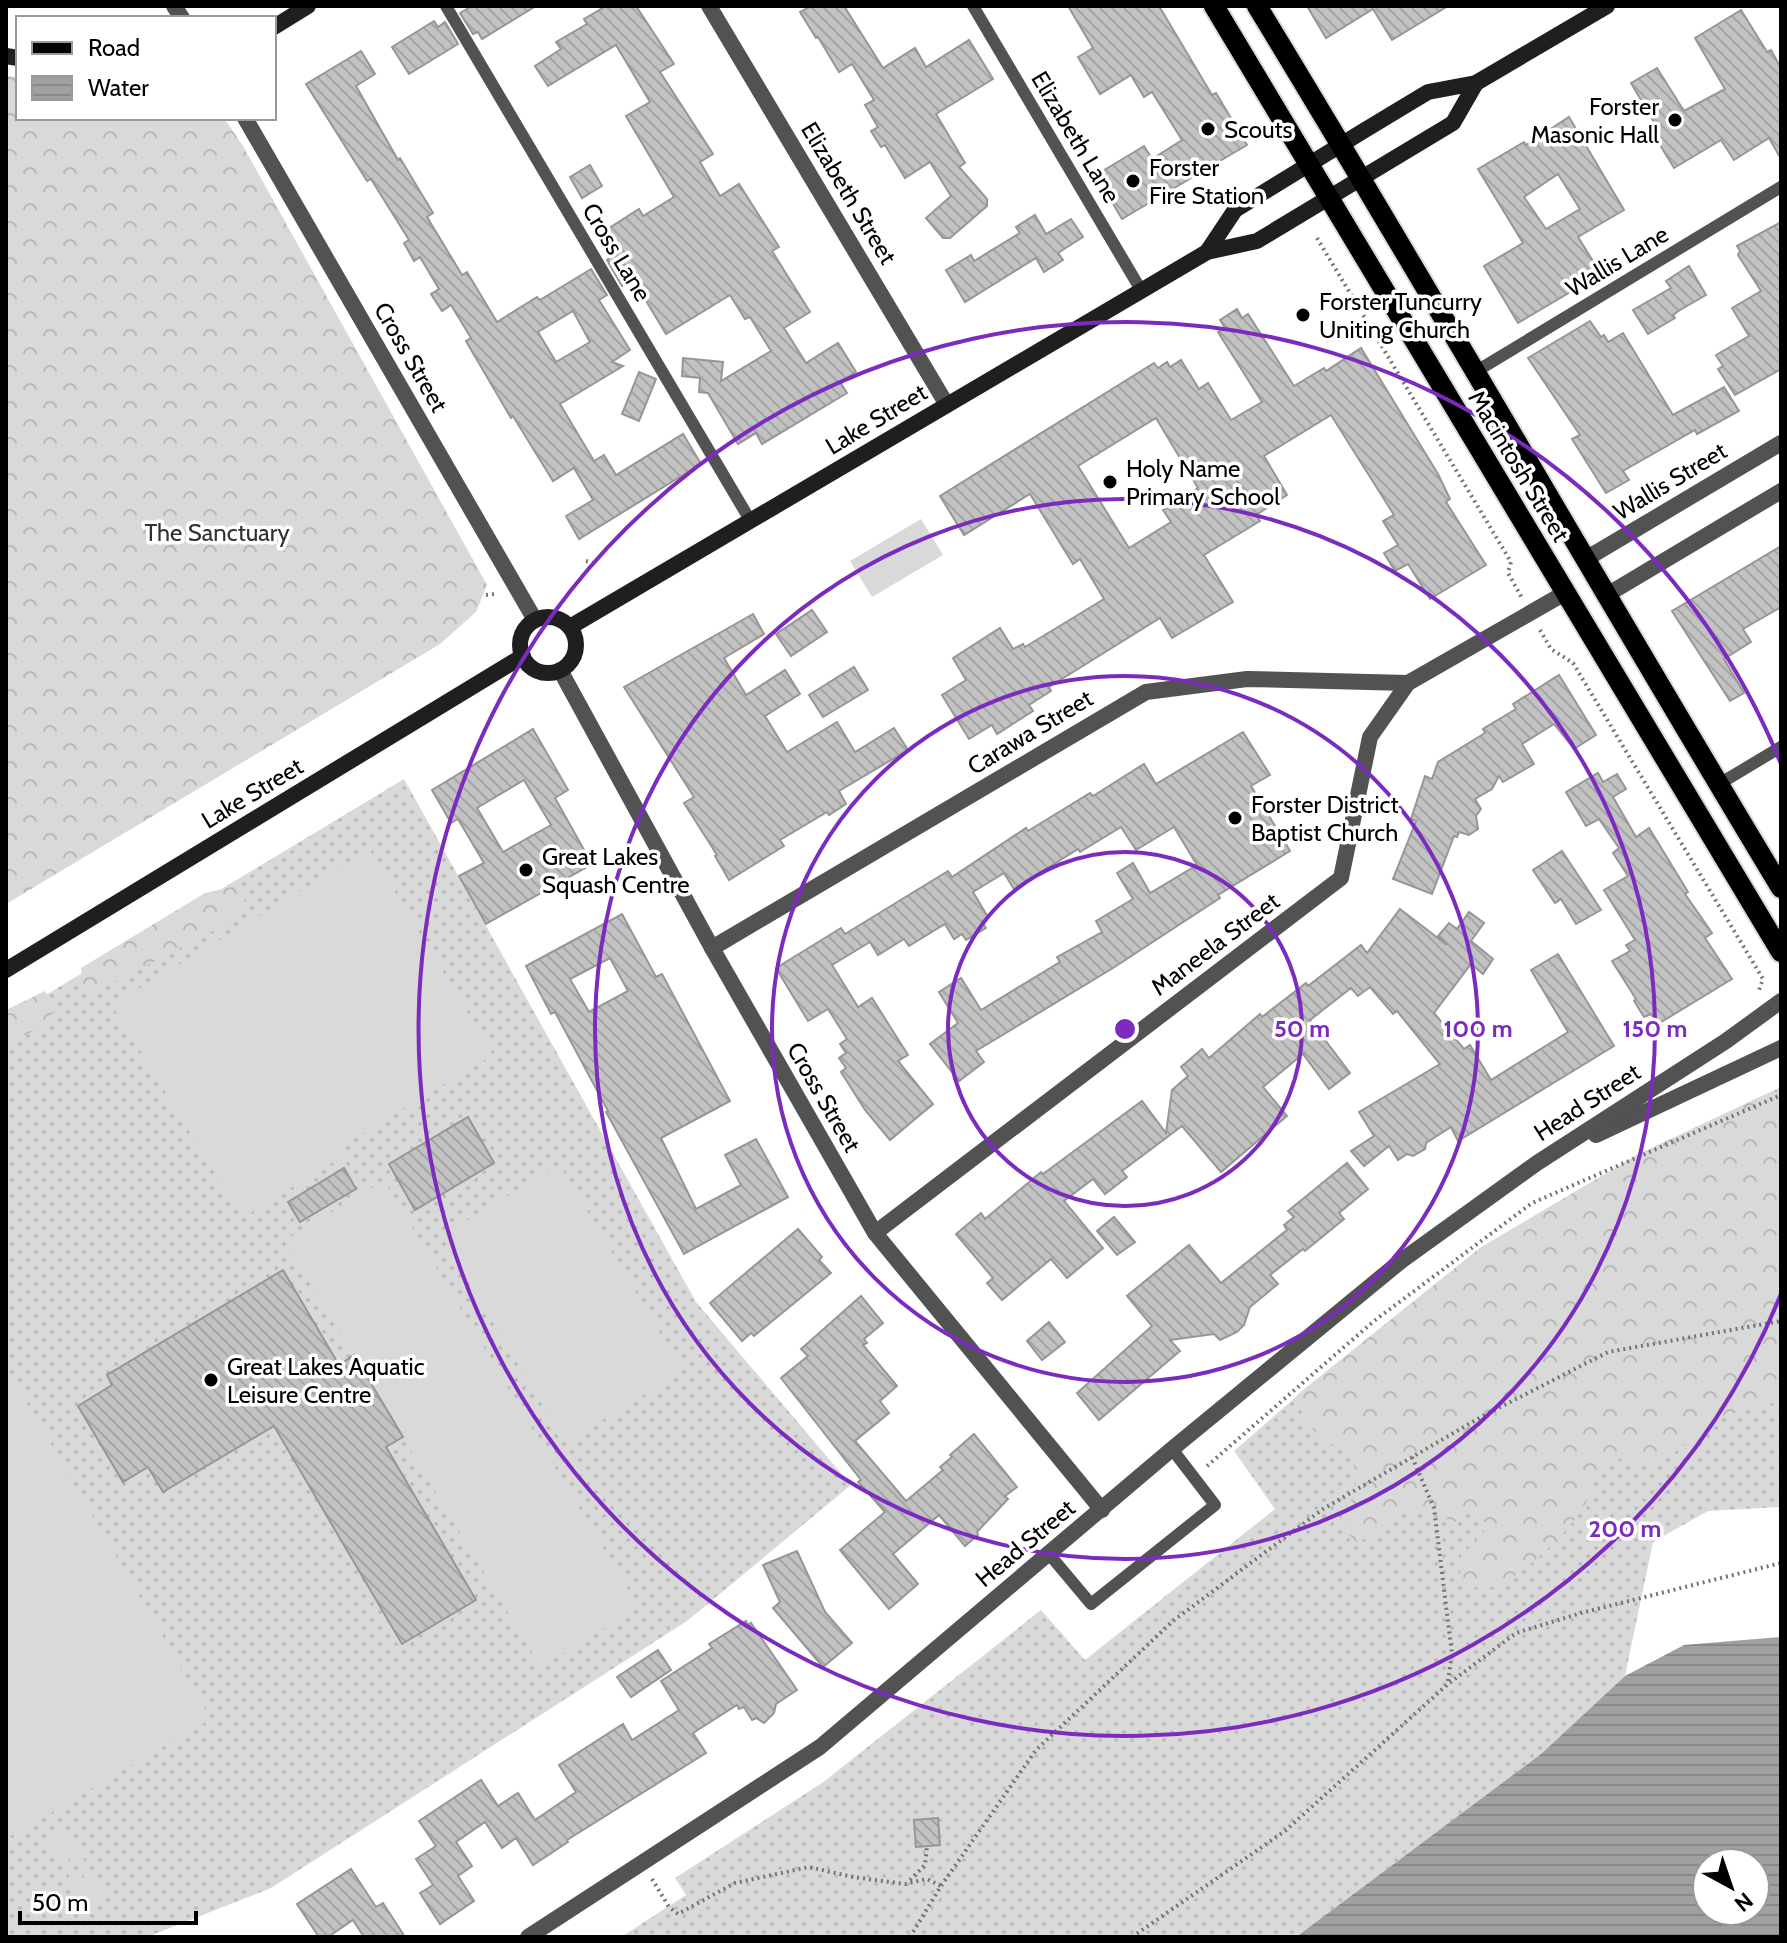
<svg xmlns="http://www.w3.org/2000/svg" width="1787" height="1943" font-family="Cabin,sans-serif">
  <defs>
    <pattern id="grass-dots" width="8" height="8" patternUnits="userSpaceOnUse" patternTransform="scale(2)"><rect width="8" height="8" fill="#d9d9d9"/><path d="M2 2h.1M6 6h.1" fill="none" stroke="#b8b8b8" stroke-width="1.8" stroke-linecap="round"/></pattern>
    <pattern id="forest-crowns" width="20" height="18" patternUnits="userSpaceOnUse" patternTransform="scale(2)"><rect width="20" height="18" fill="#d9d9d9"/><path d="M2 6a3 3 0 1 1 6 0M12 15a3 3 0 1 1 6 0" fill="none" stroke="#b8b8b8"/></pattern>
    <pattern id="water-rules" width="6" height="5" patternUnits="userSpaceOnUse" patternTransform="scale(2)"><rect width="6" height="5" fill="#a0a0a0"/><path d="M0 2.5h6" fill="none" stroke="#888"/></pattern>
    <pattern id="building-back-hatch" width="6" height="6" patternUnits="userSpaceOnUse" patternTransform="scale(2)"><rect width="6" height="6" fill="#c2c2c2"/><path d="M-1 5l2 2M0 0l6 6M5-1l2 2" fill="none" stroke="#a5a5a5"/></pattern>
  </defs>
  <rect width="100%" height="100%" fill="#fff"/>
  <g fill="url(#grass-dots)">
    <polygon points="404,779 696,1302 851,1485 687,1621 271,1888 147,1937 6,1937 6,1019"/>
    <polygon points="1781,1087 1781,1507 1708,1511 1653,1542 1625,1676 1541,1754 1296,1937 621,1937 686,1895 675,1878 822,1783 1041,1610 1085,1660 1275,1509 1234,1451 1312,1383 1480,1248 1639,1154"/>
  </g>
  <g fill="url(#forest-crowns)">
    <polygon points="6,76 18,77 18,118 224,118 243,146 487,585 476,612 440,644 6,904"/>
    <polygon points="236,886 246,898 227,924 93,993 83,984 81,968 205,893"/>
    <polygon points="45,991 55,1009 43,1026 6,1044 6,1010"/>
    <path d="M1781,1087V1401L1719,1417L1664,1461L1641,1463L1622,1458L1599,1468C1593,1484 1589,1500 1579,1514C1564,1535 1508,1593 1480,1588C1466,1586 1460,1573 1456,1562L1488,1527L1481,1516L1470,1511L1457,1522C1445,1520 1432,1511 1419,1510C1397,1508 1381,1537 1356,1542L1346,1531C1347,1511 1355,1491 1358,1471L1344,1450L1335,1447L1318,1435L1303,1417L1297,1395L1480,1248L1639,1154Z"/>
  </g>
  <g fill="#d9d9d9">
    <polygon points="921,519 943,555 872,597 850,561"/>
    <polygon points="369,849 493,1055 341,1147 345,1155 242,1218 112,1005"/>
    <polygon points="559,1164 683,1371 565,1443 441,1236"/>
    <polygon points="384,1180 639,1608 541,1667 284,1241"/>
    <polygon points="6,1367 211,1719 6,1839"/>
    <polygon points="63,1828 106,1894 99,1899 56,1833"/>
    <polygon points="52,1834 95,1901 88,1906 45,1839"/>
  </g>
  <path fill="url(#water-rules)" fill-rule="evenodd" d="M1781,1637V1937H1296L1541,1754L1625,1676L1684,1645ZM1707,1863H1755V1911H1707Z"/>
  <g fill="url(#building-back-hatch)" stroke="#969696" stroke-width="2" fill-rule="evenodd">
    <polygon points="472,6 536,6 482,39 478,32 473,34 460,13"/>
    <polygon points="606,6 636,6 674,64 660,72 713,154 700,162 720,196 739,184 779,247 772,251 810,312 784,328 806,363 838,343 856,372 840,382 847,393 762,444 756,433 738,444 708,393 699,392 700,378 682,376 683,358 723,362 721,381 771,351 750,317 745,319 730,295 666,334 633,279 622,286 607,260 619,251 606,230 639,209 643,216 674,197 626,116 650,102 616,45 548,86 535,66 561,49 556,42 587,24 584,19"/>
    <polygon points="811,6 844,6 883,68 915,48 926,67 969,40 993,79 936,114 965,163 959,167 987,199 987,206 950,238 943,238 926,218 951,196 930,162 905,178 885,145 881,147 871,131 878,127 865,105 874,100 852,64 839,72 818,37 816,38 800,12"/>
    <polygon points="1068,6 1159,6 1212,95 1216,93 1247,145 1122,219 1096,175 1144,146 1152,159 1182,140 1152,92 1144,97 1131,75 1100,94 1078,57 1093,48"/>
    <polygon points="1307,6 1448,6 1392,40 1373,9 1326,38"/>
    <polygon points="1741,10 1767,52 1771,50 1781,68 1781,159 1769,138 1734,160 1721,140 1674,168 1652,132 1658,129 1631,83 1657,68 1684,111 1725,89 1695,38"/>
    <polygon points="434,21 438,27 445,22 458,44 409,74 392,47"/>
    <path d="M361,51L375,74L356,86L398,160L400,158L433,213L427,217L462,275L467,272L497,322L537,297L540,300L591,269L607,295L599,300L630,350L612,362L623,366L560,404L594,461L604,455L616,475L683,434L701,464L579,539L566,516L593,500L574,468L553,481L513,416L511,418L466,341L471,338L451,305L442,311L431,294L439,289L420,257L414,261L404,243L409,240L371,179L367,181L306,84ZM573,311L590,342L556,362L538,332Z"/>
    <path d="M1569,117L1624,210L1578,237L1601,274L1518,323L1484,266L1523,243L1478,169L1524,142L1526,145ZM1558,174L1580,209L1546,229L1524,197Z"/>
    <polygon points="590,165 602,186 582,198 570,177"/>
    <polygon points="1035,215 1046,234 1071,219 1083,237 1058,253 1063,260 1044,272 1036,258 965,302 946,270 971,255 974,261 1020,233 1016,227"/>
    <polygon points="1781,222 1781,369 1735,395 1718,369 1723,366 1716,355 1749,336 1732,308 1761,291 1738,255 1740,251 1737,246"/>
    <polygon points="1689,266 1706,295 1680,310 1673,315 1675,318 1648,334 1633,310 1671,288 1666,281"/>
    <path d="M1237,309L1242,318L1248,314L1294,386L1324,368L1326,371L1361,348L1438,474L1450,499L1446,502L1486,565L1430,599L1408,564L1395,571L1384,553L1398,545L1383,521L1394,515L1331,415L1264,456L1287,495L1256,515L1260,521L1204,555L1233,602L1172,638L1160,618L1049,687L1051,691L1029,705L1033,711L997,734L992,725L969,739L942,695L966,680L953,658L1000,628L1013,649L1023,644L1025,647L1104,599L1080,559L1073,564L1030,494L964,535L940,496L1154,363L1158,368L1167,362L1170,367L1181,360L1199,389L1208,383L1231,420L1262,402L1218,332L1225,328L1220,320ZM1156,418L1198,488L1163,510L1171,522L1129,548L1078,466Z"/>
    <polygon points="1590,321 1601,337 1604,335 1608,342 1623,333 1673,415 1724,387 1739,411 1697,434 1695,430 1623,471 1629,480 1606,493 1572,439 1580,435 1528,358"/>
    <polygon points="639,372 656,379 639,421 622,414"/>
    <polygon points="1781,546 1781,607 1743,629 1751,642 1724,659 1744,693 1730,701 1672,611"/>
    <polygon points="812,610 827,632 791,656 776,634"/>
    <polygon points="753,614 764,634 724,658 746,695 785,670 800,694 765,716 787,752 837,722 855,752 894,728 908,750 839,791 846,804 829,815 827,812 780,840 784,846 729,880 715,856 717,855 684,803 694,797 624,687"/>
    <polygon points="854,667 868,690 823,717 809,695"/>
    <polygon points="1559,675 1596,735 1574,749 1554,724 1522,744 1534,764 1503,782 1499,776 1492,789 1475,799 1481,809 1476,816 1478,829 1469,835 1459,832 1457,837 1454,836 1432,894 1393,879 1416,821 1411,819 1425,776 1432,779 1438,762 1485,733 1483,729 1516,709 1513,704"/>
    <path d="M533,729L568,790L555,798L592,864L486,924L459,876L484,863L458,819L451,823L432,790ZM524,780L551,825L503,852L477,808Z"/>
    <polygon points="1243,732 1270,775 1251,786 1290,851 1218,895 1220,898 1113,968 976,1051 984,1062 959,1081 930,1044 958,1023 939,992 961,978 981,1010 1060,962 1057,957 1102,932 1096,921 1133,899 1117,873 1133,863 1150,893 1197,865 1174,827 1136,850 1121,827 1080,852 1078,849 1014,889 1004,873 973,892 988,917 982,922 986,928 966,940 962,934 954,939 945,924 909,946 904,939 878,955 870,942 832,965 858,1007 872,998 908,1055 898,1061 933,1104 890,1140 865,1110 841,1072 846,1068 839,1058 846,1053 840,1044 847,1039 828,1009 808,1021 776,968 841,928 845,934 948,871 952,877 1026,828 1028,831 1090,793 1093,796 1144,764 1156,784"/>
    <polygon points="1598,773 1603,782 1617,774 1626,789 1613,797 1636,837 1649,828 1688,892 1685,894 1712,933 1705,938 1732,979 1658,1024 1651,1014 1644,1017 1634,1001 1636,999 1612,961 1630,951 1626,945 1635,940 1604,890 1628,876 1613,853 1619,848 1599,819 1586,826 1566,792"/>
    <polygon points="1562,851 1601,910 1576,924 1561,899 1555,903 1533,870"/>
    <polygon points="1400,909 1447,945 1438,936 1449,923 1457,929 1469,912 1484,923 1471,941 1493,959 1483,974 1471,964 1434,1013 1464,1049 1470,1045 1491,1080 1568,1032 1531,970 1558,954 1614,1046 1458,1141 1451,1127 1426,1143 1425,1149 1413,1156 1407,1154 1398,1160 1389,1146 1364,1166 1351,1151 1374,1136 1359,1112 1440,1064 1397,1011 1393,1014 1370,987 1358,996 1351,988 1310,1020 1350,1073 1329,1089 1303,1054 1263,1087 1287,1116 1221,1172 1182,1126 1122,1171 1127,1177 1105,1194 1093,1179 1064,1201 1103,1248 1067,1278 1051,1259 1002,1300 987,1283 993,1278 956,1234 981,1213 985,1219 1041,1172 1043,1174 1142,1101 1166,1133 1172,1090 1188,1076 1181,1067 1202,1049 1209,1058 1260,1014 1262,1017 1306,983 1308,986 1361,945 1367,953"/>
    <path d="M622,914L656,977L662,974L730,1101L661,1138L696,1209L741,1185L725,1155L756,1139L788,1197L684,1254L606,1112L608,1111L555,1012L551,1014L526,966ZM610,958L628,991L589,1012L570,979Z"/>
    <polygon points="468,1117 494,1163 415,1210 389,1164"/>
    <polygon points="1347,1163 1368,1189 1339,1213 1344,1219 1305,1251 1303,1249 1270,1275 1278,1284 1250,1307 1244,1325 1237,1332 1220,1340 1214,1334 1170,1340 1180,1351 1099,1420 1077,1393 1152,1326 1127,1296 1189,1245 1221,1283 1287,1230 1284,1225 1294,1217 1288,1211"/>
    <polygon points="344,1168 356,1189 300,1222 288,1202"/>
    <polygon points="1114,1217 1135,1242 1117,1255 1097,1231"/>
    <polygon points="798,1229 822,1257 819,1260 831,1273 754,1336 751,1333 742,1341 710,1303"/>
    <polygon points="283,1270 339,1365 354,1355 403,1437 386,1447 476,1600 402,1644 274,1426 163,1492 148,1467 123,1482 78,1406 112,1385 107,1375"/>
    <polygon points="861,1296 883,1323 864,1339 867,1343 863,1345 897,1386 880,1401 889,1413 855,1441 906,1501 943,1470 940,1467 952,1457 950,1455 974,1434 1017,1487 1005,1496 1008,1499 977,1532 978,1535 965,1546 939,1515 893,1554 918,1584 889,1609 840,1550 885,1512 858,1482 861,1480 781,1378 808,1356 801,1349"/>
    <polygon points="1049,1322 1065,1342 1042,1360 1027,1341"/>
    <polygon points="797,1551 825,1612 852,1643 823,1667 773,1608 780,1602 763,1565"/>
    <polygon points="746,1621 748,1625 751,1623 797,1690 776,1704 774,1713 764,1723 756,1718 752,1720 744,1707 739,1709 737,1705 693,1733 706,1753 567,1840 568,1842 533,1865 516,1838 502,1848 485,1822 456,1842 472,1866 458,1876 474,1901 440,1924 420,1893 433,1885 416,1859 436,1846 419,1821 481,1780 498,1806 518,1793 535,1820 576,1792 559,1765 623,1724 632,1740 679,1710 661,1681 712,1648 709,1644"/>
    <polygon points="658,1650 671,1670 631,1697 617,1677"/>
    <polygon points="938,1818 940,1845 916,1847 914,1820"/>
    <polygon points="351,1869 376,1907 383,1903 405,1937 364,1937 353,1920 328,1937 319,1937 297,1904"/>
  </g>
  <g fill="none" stroke-linecap="round" stroke-linejoin="round">
    <g stroke="#dbdbdb" stroke-width="24">
      <g id="primary">
        <polyline points="1214,6 1781,952"/>
        <path d="M1257,6C1435,298 1604,595 1781,888"/>
      </g>
    </g>
    <g stroke="#747474" stroke-width="4" stroke-dasharray="2 4" stroke-linecap="butt">
      <polyline points="1317,238 1511,562 1508,573 1522,598"/>
      <polyline points="586,561 597,564"/>
      <polyline points="486,595 495,594"/>
      <polyline points="1540,630 1551,649 1573,663 1763,979 1758,993"/>
      <polyline points="1412,1457 1434,1508 1452,1654 1448,1681"/>
      <polyline points="1207,1466 1374,1321 1532,1203 1781,1095"/>
      <polyline points="652,1879 669,1907 678,1914 735,1883 809,1867 853,1877 905,1884 927,1879 941,1886"/>
      <polyline points="910,1880 925,1865 927,1846"/>
      <polyline points="910,1937 941,1886 1036,1750 1173,1621 1323,1509 1481,1417 1608,1352 1781,1321"/>
      <polyline points="1132,1937 1285,1831 1448,1684 1516,1633 1581,1613 1781,1563"/>
    </g>
    <g stroke="#525252" stroke-width="12">
      <polyline points="446,6 750,520"/>
      <polyline points="973,6 1141,290"/>
      <polyline points="1475,372 1781,187"/>
      <polyline points="1719,784 1781,747"/>
      <polyline points="1049,1554 1091,1604 1215,1505 1172,1449"/>
    </g>
    <g stroke="#525252" stroke-width="16">
      <polyline points="174,6 182,18"/>
      <polyline points="709,6 947,405"/>
      <polyline points="245,118 535,620"/>
      <polyline points="1584,560 1781,443"/>
      <polyline points="1605,596 1781,491"/>
      <polyline points="560,670 712,948 875,1233 1102,1510"/>
      <polyline points="712,948 1146,692 1247,679 1408,683"/>
      <polyline points="1596,1135 1781,1048"/>
      <polyline points="875,1233 1341,878 1370,737 1408,683 1565,593"/>
      <polyline points="528,1937 820,1747 1172,1449 1401,1261 1537,1163 1726,1041 1781,1001"/>
    </g>
    <g stroke="#1f1f1f" stroke-width="16">
      <polyline points="274,27 308,6"/>
      <polyline points="6,56 18,58"/>
      <polyline points="1207,252 1235,210 1365,130 1428,92 1476,83 1607,6"/>
      <circle cx="548" cy="645" r="28"/>
      <polyline points="570,627 1207,252 1257,241 1453,123 1476,83"/>
      <polyline points="6,970 523,656"/>
    </g>
    <use href="#primary" stroke="#000" stroke-width="20"/>
  </g>
  <g fill="none" stroke="#7b2cbf" stroke-width="4">
    <circle cx="1125" cy="1029" r="177"/>
    <circle cx="1125" cy="1029" r="353"/>
    <circle cx="1125" cy="1029" r="530"/>
    <path d="M1781 1294A707 707 0 1 1 1781 764"/>
  </g>
  <g fill="#000" stroke="#fff" stroke-width="3">
    <circle cx="1675" cy="120" r="8"/>
    <circle cx="1208" cy="129" r="8"/>
    <circle cx="1133" cy="181" r="8"/>
    <circle cx="1303" cy="315" r="8"/>
    <circle cx="1110" cy="482" r="8"/>
    <circle cx="1235" cy="818" r="8"/>
    <circle cx="526" cy="870" r="8"/>
    <circle cx="211" cy="1380" r="8"/>
  </g>
  <g text-anchor="middle" dominant-baseline="central" stroke-width="7" stroke-linejoin="round" paint-order="stroke">
    <g font-size="24" fill="#000" stroke="#fff" text-anchor="start">
      <text x="1659" y="106" text-anchor="end">Forster<tspan x="1659" dy="28">Masonic Hall</tspan></text>
      <text x="1224" y="129">Scouts</text>
      <text x="1149" y="167">Forster<tspan x="1149" dy="28">Fire Station</tspan></text>
      <text x="1319" y="301">Forster Tuncurry<tspan x="1319" dy="28">Uniting Church</tspan></text>
      <text x="1126" y="468">Holy Name<tspan x="1126" dy="28">Primary School</tspan></text>
      <text x="1251" y="804">Forster District<tspan x="1251" dy="28">Baptist Church</tspan></text>
      <text x="542" y="856">Great Lakes<tspan x="542" dy="28">Squash Centre</tspan></text>
      <text x="227" y="1366">Great Lakes Aquatic<tspan x="227" dy="28">Leisure Centre</tspan></text>
    </g>
    <g font-size="24" fill="#000" stroke="#fff">
      <text transform="translate(1076 137) rotate(59)">Elizabeth Lane</text>
      <text transform="translate(849 193) rotate(59)">Elizabeth Street</text>
      <text transform="translate(617 252) rotate(59)">Cross Lane</text>
      <text transform="translate(1617 261) rotate(-31)">Wallis Lane</text>
      <text transform="translate(411 357) rotate(60)">Cross Street</text>
      <text transform="translate(876 419) rotate(-31)">Lake Street</text>
      <text transform="translate(1519 466) rotate(59)">Macintosh Street</text>
      <text transform="translate(1670 481) rotate(-31)">Wallis Street</text>
      <text transform="translate(1030 732) rotate(-31)">Carawa Street</text>
      <text transform="translate(252 793) rotate(-31)">Lake Street</text>
      <text transform="translate(1215 944) rotate(-37)">Maneela Street</text>
      <text transform="translate(824 1097) rotate(60)">Cross Street</text>
      <text transform="translate(1587 1102) rotate(-33)">Head Street</text>
      <text transform="translate(1025 1543) rotate(-40)">Head Street</text>
    </g>
    <g font-size="24" fill="#303030" stroke="#fff">
      <text x="217" y="532">The Sanctuary</text>
    </g>
  </g>
  <circle cx="1125" cy="1029" r="12" fill="#7b2cbf" stroke="#fff" stroke-width="4"/>
  <g font-size="24" text-anchor="middle" font-weight="bold" fill="#7b2cbf" stroke="#fff" stroke-width="7" stroke-linejoin="round" paint-order="stroke">
    <text x="1302" y="1037">50 m</text>
    <text x="1478" y="1037">100 m</text>
    <text x="1655" y="1037">150 m</text>
    <text x="1625" y="1537">200 m</text>
  </g>
  <rect width="1787" height="1943" fill="none" stroke="#000000" stroke-width="16"/>
  <rect x="16" y="16" width="260" height="104" fill="#ffffff" stroke="#999999" stroke-width="2"/>
  <rect x="32" y="42" width="40" height="12" fill="#000000" stroke="#999999" stroke-width="2"/>
  <text x="88" y="56" font-size="24" fill="#000000">Road</text>
  <rect x="32" y="76" width="40" height="24" fill="url(#water-rules)" stroke="#999999" stroke-width="2"/>
  <text x="88" y="96" font-size="24" fill="#000000">Water</text>
  <g transform="translate(1731 1887) rotate(140)"><circle r="38" fill="#ffffff" stroke="#999999" stroke-width="2"/>
  <path d="M0-6L14 30L0 20L-14 30Z" fill="#000000"/>
  <text y="-12" font-size="22" font-weight="bold" text-anchor="middle" fill="#000000">N</text>
  </g>
  <path d="M20 1911v12h176v-12" fill="none" stroke="#000000" stroke-width="4"/>
  <text x="32" y="1911" font-size="24" fill="#000000" stroke="#ffffff" stroke-width="6" paint-order="stroke">50 m</text>
</svg>
